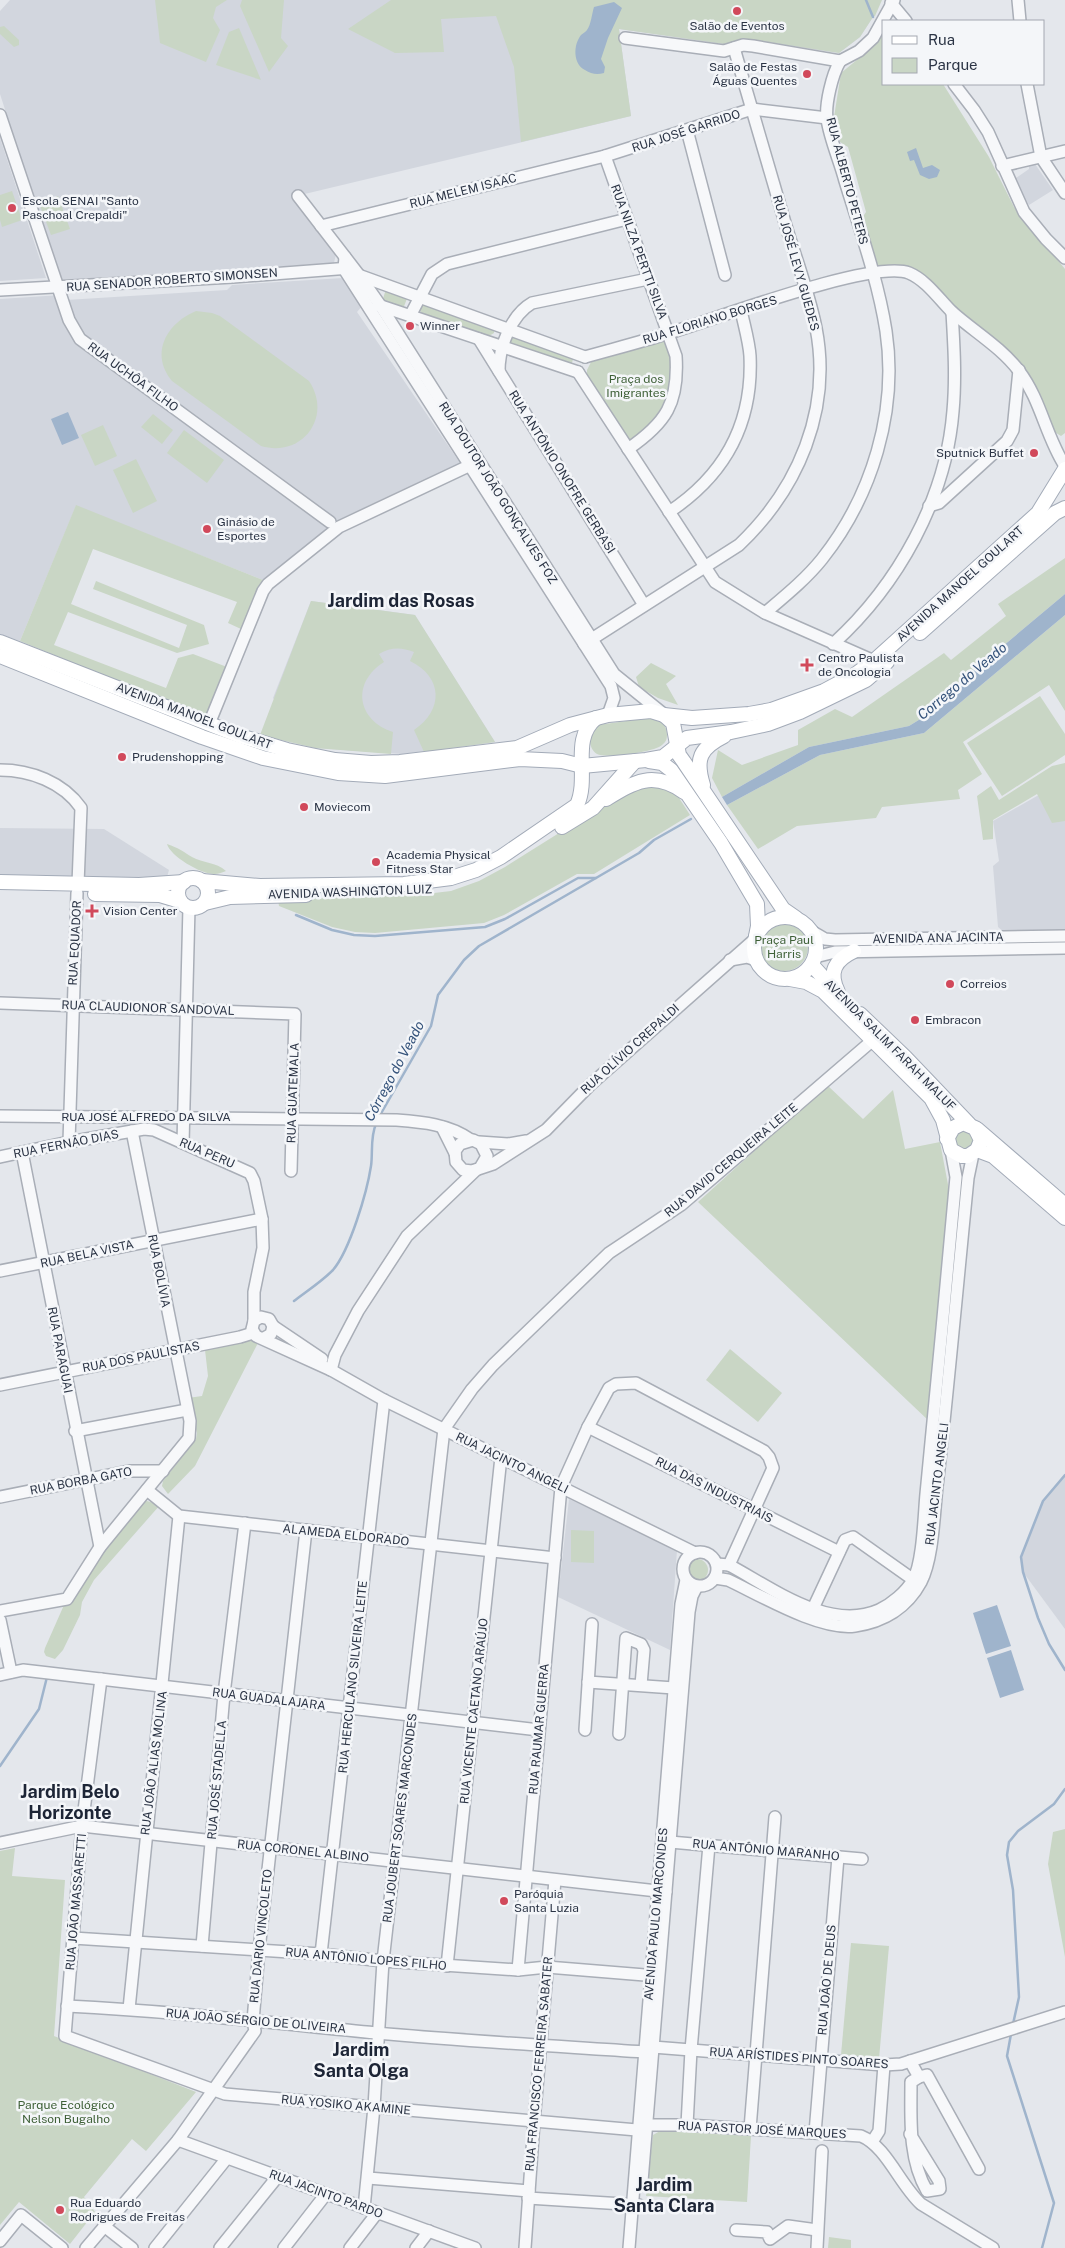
<svg xmlns="http://www.w3.org/2000/svg" width="1065" height="2248" font-family="'Public Sans',sans-serif">
  <rect width="100%" height="100%" fill="#e4e7ec"/>
  <g fill="#d2d6de">
    <polygon points="10,0 866,0 873,17 860,37 839,53 750,39 724,44 619,29 631,116 292,197 336,254 334,263 60,280 0,94 0,11"/>
    <polygon points="0,138 46,278 0,281"/>
    <polygon points="1035,164 1053,190 1029,205 1013,180 1029,169 1029,165"/>
    <polygon points="343,278 363,305 357,312 460,463 336,521 263,580 76,506 20,641 0,634 0,299 61,295 66,300 227,290 232,285"/>
    <polygon points="311,601 415,615 495,742 402,754 315,748 273,698"/>
    <polygon points="1065,780 1065,932 1004,932 998,927 993,866 999,861 993,821"/>
    <polygon points="0,828 104,829 169,870 167,877 148,881 0,877"/>
    <polygon points="1065,1475 1065,1629 1023,1572 1021,1557 1043,1501"/>
    <polygon points="569,1499 677,1550 670,1650 558,1597"/>
  </g>
  <g fill="#c9d6c5">
    <polygon points="155,0 227,0 216,7 213,18 220,30 206,62 160,43"/>
    <polygon points="242,0 284,0 281,38 288,46 269,72 240,6"/>
    <polygon points="391,0 882,0 875,16 873,17 860,37 839,53 750,39 724,44 619,29 631,116 521,142 514,67 496,16 441,19 444,52 395,53 348,29"/>
    <polygon points="4,26 19,40 19,45 14,47 0,34 0,27"/>
    <polygon points="239,28 261,80 216,65 229,32"/>
    <polygon points="884,31 884,84 943,84 989,157 1014,207 1065,269 1065,433 1061,436 1053,431 1037,389 1022,368 953,306 923,276 911,267 895,265 875,267 862,218 866,212 848,147 840,142 834,117 841,73 864,54"/>
    <polygon points="12,191 22,220 2,227 0,220 0,195"/>
    <polygon points="58,196 70,229 51,235 39,203"/>
    <polygon points="386,289 408,296 403,309 382,302"/>
    <polygon points="421,303 494,329 494,333 489,336 422,313 418,309"/>
    <path d="M196,311L212,313L220,316L309,381C333,417 302,458 261,446L172,381C149,353 167,323 196,311Z"/>
    <polygon points="512,335 574,357 571,365 509,344"/>
    <path d="M665,339C670,355 676,375 674,392C672,407 642,433 631,442L627,440L587,377V370L591,362Z"/>
    <polygon points="153,414 173,430 162,444 141,427"/>
    <polygon points="103,425 117,456 95,466 81,435"/>
    <polygon points="184,430 224,460 207,483 167,453"/>
    <polygon points="136,459 157,501 133,513 113,470"/>
    <polygon points="76,505 263,580 241,629 228,623 237,602 93,549 71,604 179,648 187,625 93,589 96,581 204,625 209,644 177,653 68,612 54,645 166,688 178,658 193,654 227,667 207,718 20,641"/>
    <polygon points="1065,558 1065,594 960,682 935,710 909,726 809,747 722,797 712,778 718,750 742,765 798,745 798,730 835,709 852,717 944,653 951,660 1006,616 998,604"/>
    <path d="M311,601L415,615L495,742L424,752L414,730C444,710 443,677 410,661L414,652C401,647 391,647 379,654L384,662C351,683 357,720 393,732L391,754L315,748L260,735Z"/>
    <polygon points="1065,615 1065,711 1049,685 963,742 982,774 958,790 960,799 882,807 876,818 797,826 758,849 727,805 820,755 924,733"/>
    <polygon points="651,663 676,676 666,684 678,705 658,698 639,687 636,677"/>
    <polygon points="1040,696 1065,734 1065,755 1002,796 967,743"/>
    <path d="M655,717C662,721 667,726 667,735C667,739 666,742 662,745C655,752 606,759 597,754C593,752 590,746 590,741C589,734 593,729 598,725Z"/>
    <polygon points="1065,763 1065,821 1052,823 1037,794 993,820 993,839 983,840 977,796 991,786 999,800 1052,766"/>
    <polygon points="650,784 674,790 690,815 594,874 577,874 504,915 484,923 375,933 355,932 332,927 279,906 278,900 417,895 451,891 479,881 505,867 634,786"/>
    <path d="M167,844C179,848 182,851 192,857C203,863 216,862 226,871C223,872 218,874 215,874C202,875 170,856 167,844Z"/>
    <circle cx="784" cy="947" r="24"/>
    <polygon points="827,1085 863,1119 893,1090 905,1149 940,1142 949,1190 929,1421 698,1202"/>
    <circle cx="964" cy="1140" r="10"/>
    <polygon points="254,1339 259,1341 195,1466 168,1494 162,1486 163,1481 196,1439 197,1433 188,1398 202,1396 208,1376 205,1350"/>
    <polygon points="730,1349 782,1393 758,1422 706,1380"/>
    <polygon points="147,1501 160,1505 94,1580 82,1602 80,1615 63,1650 55,1659 46,1656 44,1652 45,1648 64,1605 72,1601 101,1554 143,1502"/>
    <polygon points="571,1530 594,1531 594,1563 571,1562"/>
    <circle cx="697" cy="1570" r="11"/>
    <polygon points="1065,1829 1065,1957 1048,1864 1053,1832"/>
    <polygon points="15,1848 12,1876 65,1880 54,2036 196,2092 146,2151 132,2139 84,2197 95,2212 70,2244 19,2202 0,2225 0,1851"/>
    <polygon points="851,1943 889,1946 879,2059 841,2055"/>
    <polygon points="660,2131 751,2136 747,2202 646,2196 653,2135"/>
    <polygon points="829,2237 851,2240 851,2248 828,2248"/>
  </g>
  <g fill="#9fb4cc">
    <path d="M614,2L622,8L608,38L601,59L605,67L604,73C597,75 591,74 585,70C573,64 573,45 581,35C583,33 586,32 587,30C591,25 592,13 594,7Z"/>
    <polygon points="916,148 923,168 932,165 940,170 937,177 929,179 920,175 914,160 910,161 907,152"/>
    <polygon points="68,412 79,438 62,445 51,419"/>
    <polygon points="1065,594 1065,615 924,733 820,755 727,805 722,797 809,747 909,726 935,710 960,682"/>
    <polygon points="997,1605 1011,1646 986,1654 973,1613"/>
    <polygon points="1011,1650 1024,1690 1000,1698 987,1658"/>
  </g>
  <g fill="none" stroke-linecap="round" stroke-linejoin="round">
    <g stroke="#9fb4cc" stroke-width="2.5">
      <polyline points="866,0 873,17"/>
      <polyline points="296,915 332,930 354,935 375,936 485,927 505,919 578,878 596,878"/>
      <polyline points="379,1117 431,1026 438,995 464,960 479,946 639,853 654,840 691,819"/>
      <path d="M294,1301C307,1291 321,1282 333,1270C350,1250 367,1192 371,1166C373,1153 370,1137 376,1124"/>
      <polyline points="1065,1475 1043,1501 1021,1557 1023,1572 1038,1618 1049,1644 1065,1670"/>
      <polyline points="0,1766 39,1709 47,1677"/>
      <polyline points="1013,2024 1019,1997 1013,1890 1007,1855 1009,1842 1018,1831 1054,1804 1065,1789"/>
      <polyline points="1011,2034 1007,2056 1054,2203 1042,2248"/>
    </g>
    <g stroke="#a9aeb7" stroke-width="14">
      <g id="minor">
        <polyline points="1018,0 1020,21"/>
        <polyline points="891,3 906,21"/>
        <polyline points="625,38 724,51 743,45 753,46 840,61"/>
        <polyline points="840,61 859,51 873,38 894,0"/>
        <polyline points="954,84 974,110 988,132 1024,212 1046,239 1065,258"/>
        <polyline points="1027,84 1041,157 1065,193"/>
        <polyline points="0,115 69,320 80,339 330,522"/>
        <polyline points="687,130 725,275"/>
        <path d="M605,156L676,356C679,403 666,423 628,449"/>
        <polyline points="1002,166 1065,151"/>
        <polyline points="298,196 359,275 380,305 614,674 661,712"/>
        <polyline points="321,226 605,156 752,109 827,118"/>
        <polyline points="345,257 344,269 360,294 611,686 614,698 608,715"/>
        <polyline points="361,276 585,357"/>
        <polyline points="0,290 233,277 350,268"/>
        <polyline points="378,305 578,372"/>
        <polyline points="410,316 432,274 447,264 627,219"/>
        <polyline points="479,339 644,605"/>
        <path d="M585,357C613,349 641,342 669,333C713,320 873,259 909,273C926,280 939,299 951,311C973,331 1001,347 1019,371C1041,400 1046,437 1065,466"/>
        <path d="M499,371C499,347 511,315 532,303L648,279"/>
        <polyline points="578,372 715,582 765,613 874,661"/>
        <polyline points="929,506 939,503 1007,441 1013,430 1019,370"/>
        <path d="M669,512C725,475 753,423 750,356C749,341 744,325 741,310"/>
        <path d="M765,613C785,596 806,579 822,559C872,496 898,411 886,331C878,280 860,230 845,181C840,161 830,140 827,119C825,104 832,75 840,61"/>
        <path d="M584,644L739,545C798,489 832,410 816,328C809,293 796,259 786,226C769,167 751,108 734,48"/>
        <path d="M833,644C898,585 946,499 953,411C956,378 954,345 952,312"/>
        <polyline points="209,724 263,591 268,584 339,527 477,462"/>
        <path d="M0,770C30,770 63,782 81,808L78,884"/>
        <polyline points="813,932 825,939 835,940 1065,936"/>
        <polyline points="815,957 835,952 1065,948"/>
        <polyline points="730,960 747,957 756,960"/>
        <polyline points="0,1003 295,1014 291,1171"/>
        <path d="M0,1116L396,1120C422,1122 449,1124 471,1140"/>
        <polyline points="442,1127 455,1153"/>
        <polyline points="69,1142 77,893"/>
        <polyline points="479,1142 508,1144 526,1141"/>
        <polyline points="183,1143 189,907"/>
        <polyline points="22,1152 100,1547"/>
        <polyline points="0,1157 69,1142 144,1129 154,1130 250,1173 254,1181 262,1219 263,1248 254,1292 254,1321"/>
        <polyline points="480,1168 487,1156 481,1144 473,1140 460,1144 455,1151 456,1162 463,1170 472,1171 493,1164 546,1130 590,1085 755,939"/>
        <polyline points="0,1271 262,1219"/>
        <polyline points="273,1326 322,1359"/>
        <polyline points="264,1338 271,1334 273,1326 269,1319 261,1317 254,1321 252,1329 256,1336 331,1370 384,1400 695,1553"/>
        <polyline points="331,1370 335,1355 358,1311 407,1236 476,1170"/>
        <polyline points="0,1385 240,1337 253,1333"/>
        <polyline points="588,1427 839,1552"/>
        <polyline points="75,1431 187,1410"/>
        <polyline points="147,1490 179,1516 555,1558"/>
        <polyline points="0,1497 129,1471 163,1471"/>
        <circle cx="700" cy="1569" r="17"/>
        <path d="M717,1564L729,1565C772,1588 829,1632 879,1610C892,1604 906,1592 913,1580C923,1563 924,1515 926,1494C937,1388 946,1283 956,1177L951,1150"/>
        <path d="M715,1578L728,1580C760,1595 820,1631 855,1626C883,1622 907,1608 921,1582C934,1557 934,1507 938,1478C949,1378 958,1278 968,1178L973,1154"/>
        <polyline points="0,1611 67,1599 100,1547 189,1438 190,1421 132,1131"/>
        <polyline points="810,1615 845,1540 853,1537 918,1583"/>
        <polyline points="0,1620 11,1672"/>
        <polyline points="0,1675 23,1670 539,1730"/>
        <polyline points="101,1679 82,1826 65,2036 225,2094 637,2130"/>
        <polyline points="588,1682 674,1688"/>
        <polyline points="585,1730 592,1624"/>
        <polyline points="619,1734 626,1638 641,1644 644,1650 641,1685"/>
        <polyline points="670,1842 862,1859"/>
        <polyline points="0,1843 82,1826 666,1892"/>
        <polyline points="73,1938 321,1954 383,1961 518,1970 547,1967 657,1976"/>
        <polyline points="202,1946 224,1694 245,1523"/>
        <polyline points="321,1954 384,1400"/>
        <polyline points="447,1966 501,1457"/>
        <polyline points="518,1970 561,1487 588,1427 609,1388 616,1384 636,1383 764,1451 769,1457 773,1468 729,1565"/>
        <path d="M67,2006C171,2011 273,2023 376,2033C465,2041 555,2046 644,2052L653,2047L884,2065L901,2064L1065,2012"/>
        <polyline points="129,2009 179,1516"/>
        <polyline points="919,2077 927,2075 979,2169"/>
        <polyline points="687,2125 691,2050 709,1845"/>
        <path d="M641,2128L646,2125H687L861,2136C886,2146 900,2185 921,2204L993,2248"/>
        <polyline points="750,2129 775,1817"/>
        <polyline points="815,2133 838,1857"/>
        <path d="M910,2134L939,2181L940,2189L927,2191C908,2158 911,2119 911,2082L919,2077L910,2061"/>
        <polyline points="178,2140 475,2248"/>
        <polyline points="872,2142 879,2131 884,2065"/>
        <polyline points="368,2178 529,2191"/>
        <polyline points="642,2181 689,1612 692,1596 697,1586"/>
        <polyline points="528,2198 639,2205"/>
        <polyline points="364,2208 374,2107 383,1961 444,1429 472,1389 493,1365 609,1253 681,1205 873,1040"/>
        <polyline points="104,2226 132,2248"/>
        <polyline points="736,2230 767,2232 770,2239 788,2226 817,2230"/>
        <polyline points="0,2241 21,2215 62,2248"/>
        <polyline points="86,2248 178,2140 255,2031 253,2021 259,1950 306,1530"/>
        <polyline points="155,2248 227,2158"/>
        <polyline points="220,2248 278,2176"/>
        <polyline points="284,2248 326,2194"/>
        <polyline points="350,2248 377,2213"/>
        <polyline points="416,2248 429,2231"/>
        <polyline points="525,2248 534,2122 555,1880"/>
        <polyline points="629,2248 681,1604 686,1580"/>
        <polyline points="817,2248 822,2151"/>
      </g>
    </g>
    <g stroke="#a3abb8" stroke-width="16">
      <g id="major">
        <polyline points="920,633 1055,513 1065,508"/>
        <polyline points="0,642 240,736 287,750 335,760 371,763 400,762 517,748 570,725 608,715 651,711 664,715 692,718 749,714 771,710 824,691 856,674 874,661 1038,513 1065,469"/>
        <polyline points="0,656 202,737 263,758 338,773 385,776 520,759 562,761 582,766 646,760 663,757 687,738 731,732 768,724 800,712 866,680 887,662"/>
        <polyline points="664,715 673,723 679,755 684,762 783,909 796,918"/>
        <polyline points="649,761 662,763 671,770 721,843 757,904 758,926 756,936"/>
        <path d="M703,785C695,759 700,748 724,736"/>
        <path d="M606,799C634,782 653,770 684,792"/>
        <polyline points="562,827 593,808 635,761"/>
        <circle cx="193" cy="893" r="15"/>
        <path d="M202,881L260,886L404,884L451,878L476,870L501,857L577,805C590,777 570,739 596,718"/>
        <polyline points="0,882 139,885 184,882"/>
        <polyline points="95,894 160,895 180,901"/>
        <polyline points="205,903 230,897 306,895"/>
        <circle cx="785" cy="948" r="31"/>
        <polyline points="812,965 839,995"/>
        <polyline points="790,979 806,982 823,991 931,1098 943,1120 951,1150 962,1156 968,1156 977,1150 981,1140 975,1128 963,1123 953,1128 947,1139"/>
        <path d="M838,992C828,972 835,960 854,951"/>
        <polyline points="860,1014 905,1057 969,1124"/>
        <polyline points="977,1129 1065,1205"/>
        <polyline points="977,1150 993,1156 1065,1218"/>
      </g>
    </g>
    <use href="#minor" stroke="#f7f8fa" stroke-width="11"/>
    <use href="#major" stroke="#fff" stroke-width="14"/>
  </g>
  <g fill="#d1495b" stroke="#f4f6f9" stroke-width="2">
    <circle cx="737" cy="11" r="5"/>
    <circle cx="807" cy="74" r="5"/>
    <circle cx="12" cy="208" r="5"/>
    <circle cx="410" cy="326" r="5"/>
    <circle cx="1034" cy="453" r="5"/>
    <circle cx="207" cy="529" r="5"/>
    <path d="M804.5 657.5h5v5h5v5h-5v5h-5v-5h-5v-5h5z"/>
    <circle cx="122" cy="757" r="5"/>
    <circle cx="304" cy="807" r="5"/>
    <circle cx="376" cy="862" r="5"/>
    <path d="M89.5 903.5h5v5h5v5h-5v5h-5v-5h-5v-5h5z"/>
    <circle cx="950" cy="984" r="5"/>
    <circle cx="915" cy="1020" r="5"/>
    <circle cx="504" cy="1901" r="5"/>
    <circle cx="60" cy="2210" r="5"/>
  </g>
  <g text-anchor="middle" dominant-baseline="central" stroke-width="5" stroke-linejoin="round" paint-order="stroke">
    <g font-size="12" fill="#2b3445" stroke="#f4f6f9" text-anchor="start">
      <text x="737" y="26" text-anchor="middle">Salão de Eventos</text>
      <text x="797" y="67" text-anchor="end">Salão de Festas<tspan x="797" dy="14">Águas Quentes</tspan></text>
      <text x="22" y="201">Escola SENAI "Santo<tspan x="22" dy="14">Paschoal Crepaldi"</tspan></text>
      <text x="420" y="326">Winner</text>
      <text x="1024" y="453" text-anchor="end">Sputnick Buffet</text>
      <text x="217" y="522">Ginásio de<tspan x="217" dy="14">Esportes</tspan></text>
      <text x="818" y="658">Centro Paulista<tspan x="818" dy="14">de Oncologia</tspan></text>
      <text x="132" y="757">Prudenshopping</text>
      <text x="314" y="807">Moviecom</text>
      <text x="386" y="855">Academia Physical<tspan x="386" dy="14">Fitness Star</tspan></text>
      <text x="103" y="911">Vision Center</text>
      <text x="960" y="984">Correios</text>
      <text x="925" y="1020">Embracon</text>
      <text x="514" y="1894">Paróquia<tspan x="514" dy="14">Santa Luzia</tspan></text>
      <text x="70" y="2203">Rua Eduardo<tspan x="70" dy="14">Rodrigues de Freitas</tspan></text>
    </g>
    <g font-size="12" fill="#2b3445" stroke="#f4f6f9">
      <text transform="translate(686 131) rotate(-18)">RUA JOSÉ GARRIDO</text>
      <text transform="translate(847 181) rotate(75)">RUA ALBERTO PETERS</text>
      <text transform="translate(463 191) rotate(-14)">RUA MELEM ISAAC</text>
      <text transform="translate(639 252) rotate(70)">RUA NILZA PERTTI SILVA</text>
      <text transform="translate(796 263) rotate(74)">RUA JOSÉ LEVY GUEDES</text>
      <text transform="translate(172 280) rotate(-4)">RUA SENADOR ROBERTO SIMONSEN</text>
      <text transform="translate(710 320) rotate(-17)">RUA FLORIANO BORGES</text>
      <text transform="translate(133 377) rotate(36)">RUA UCHÔA FILHO</text>
      <text transform="translate(562 472) rotate(58)">RUA ANTÔNIO ONOFRE GERBASI</text>
      <text transform="translate(498 493) rotate(58)">RUA DOUTOR JOÃO GONÇALVES FOZ</text>
      <text transform="translate(960 584) rotate(-42)">AVENIDA MANOEL GOULART</text>
      <text transform="translate(194 716) rotate(21)">AVENIDA MANOEL GOULART</text>
      <text transform="translate(350 892) rotate(-2)">AVENIDA WASHINGTON LUIZ</text>
      <text transform="translate(938 938) rotate(-1)">AVENIDA ANA JACINTA</text>
      <text transform="translate(75 943) rotate(-87)">RUA EQUADOR</text>
      <text transform="translate(148 1008) rotate(2)">RUA CLAUDIONOR SANDOVAL</text>
      <text transform="translate(890 1045) rotate(45)">AVENIDA SALIM FARAH MALUF</text>
      <text transform="translate(630 1049) rotate(-42)">RUA OLÍVIO CREPALDI</text>
      <text transform="translate(293 1093) rotate(-88)">RUA GUATEMALA</text>
      <text x="146" y="1117">RUA JOSÉ ALFREDO DA SILVA</text>
      <text transform="translate(66 1144) rotate(-11)">RUA FERNÃO DIAS</text>
      <text transform="translate(207 1153) rotate(23)">RUA PERU</text>
      <text transform="translate(731 1160) rotate(-40)">RUA DAVID CERQUEIRA LEITE</text>
      <text transform="translate(87 1254) rotate(-12)">RUA BELA VISTA</text>
      <text transform="translate(159 1271) rotate(79)">RUA BOLÍVIA</text>
      <text transform="translate(60 1350) rotate(79)">RUA PARAGUAI</text>
      <text transform="translate(141 1357) rotate(-11)">RUA DOS PAULISTAS</text>
      <text transform="translate(512 1463) rotate(26)">RUA JACINTO ANGELI</text>
      <text transform="translate(81 1481) rotate(-11)">RUA BORBA GATO</text>
      <text transform="translate(937 1484) rotate(-83)">RUA JACINTO ANGELI</text>
      <text transform="translate(714 1490) rotate(27)">RUA DAS INDUSTRIAIS</text>
      <text transform="translate(346 1535) rotate(6)">ALAMEDA ELDORADO</text>
      <text transform="translate(353 1677) rotate(-84)">RUA HERCULANO SILVEIRA LEITE</text>
      <text transform="translate(269 1699) rotate(7)">RUA GUADALAJARA</text>
      <text transform="translate(474 1711) rotate(-84)">RUA VICENTE CAETANO ARAÚJO</text>
      <text transform="translate(539 1729) rotate(-85)">RUA RAUMAR GUERRA</text>
      <text transform="translate(154 1763) rotate(-83)">RUA JOÃO ALIAS MOLINA</text>
      <text transform="translate(217 1780) rotate(-85)">RUA JOSÉ STADELLA</text>
      <text transform="translate(400 1818) rotate(-83)">RUA JOUBERT SOARES MARCONDES</text>
      <text transform="translate(766 1850) rotate(5)">RUA ANTÔNIO MARANHO</text>
      <text transform="translate(303 1851) rotate(6)">RUA CORONEL ALBINO</text>
      <text transform="translate(76 1902) rotate(-85)">RUA JOÃO MASSARETTI</text>
      <text transform="translate(656 1914) rotate(-85)">AVENIDA PAULO MARCONDES</text>
      <text transform="translate(261 1936) rotate(-84)">RUA DARIO VINCOLETO</text>
      <text transform="translate(366 1959) rotate(5)">RUA ANTÔNIO LOPES FILHO</text>
      <text transform="translate(827 1980) rotate(-85)">RUA JOÃO DE DEUS</text>
      <text transform="translate(256 2021) rotate(5)">RUA JOÃO SÉRGIO DE OLIVEIRA</text>
      <text transform="translate(799 2058) rotate(4)">RUA ARÍSTIDES PINTO SOARES</text>
      <text transform="translate(539 2064) rotate(-85)">RUA FRANCISCO FERREIRA SABATER</text>
      <text transform="translate(346 2105) rotate(5)">RUA YOSIKO AKAMINE</text>
      <text transform="translate(762 2130) rotate(3)">RUA PASTOR JOSÉ MARQUES</text>
      <text transform="translate(326 2194) rotate(20)">RUA JACINTO PARDO</text>
    </g>
    <g font-size="12" fill="#3f6138" stroke="#f4f6f9">
      <text x="636" y="379">Praça dos<tspan x="636" dy="14">Imigrantes</tspan></text>
      <text x="784" y="940">Praça Paul<tspan x="784" dy="14">Harris</tspan></text>
      <text x="66" y="2105">Parque Ecológico<tspan x="66" dy="14">Nelson Bugalho</tspan></text>
    </g>
    <g font-size="14" font-style="italic" fill="#34527a" stroke="#f4f6f9">
      <text transform="translate(962 681) rotate(-40)">Corrego do Veado</text>
      <text transform="translate(394 1071) rotate(-62)">Córrego do Veado</text>
    </g>
    <g font-size="18" font-weight="bold" fill="#1d2536" stroke="#f4f6f9">
      <text x="401" y="600">Jardim das Rosas</text>
      <text x="70" y="1791">Jardim Belo<tspan x="70" dy="21">Horizonte</tspan></text>
      <text x="361" y="2049">Jardim<tspan x="361" dy="21">Santa Olga</tspan></text>
      <text x="664" y="2184">Jardim<tspan x="664" dy="21">Santa Clara</tspan></text>
    </g>
  </g>
  <rect x="882" y="20" width="162" height="65" fill="#f4f6f9" stroke="#a4a8b1"/>
  <rect x="892" y="36" width="25" height="8" fill="#ffffff" stroke="#a4a8b1"/>
  <text x="928" y="45" font-size="15" fill="#2b3445">Rua</text>
  <rect x="892" y="58" width="25" height="15" fill="#c9d6c5" stroke="#a4a8b1"/>
  <text x="928" y="70" font-size="15" fill="#2b3445">Parque</text>
</svg>
